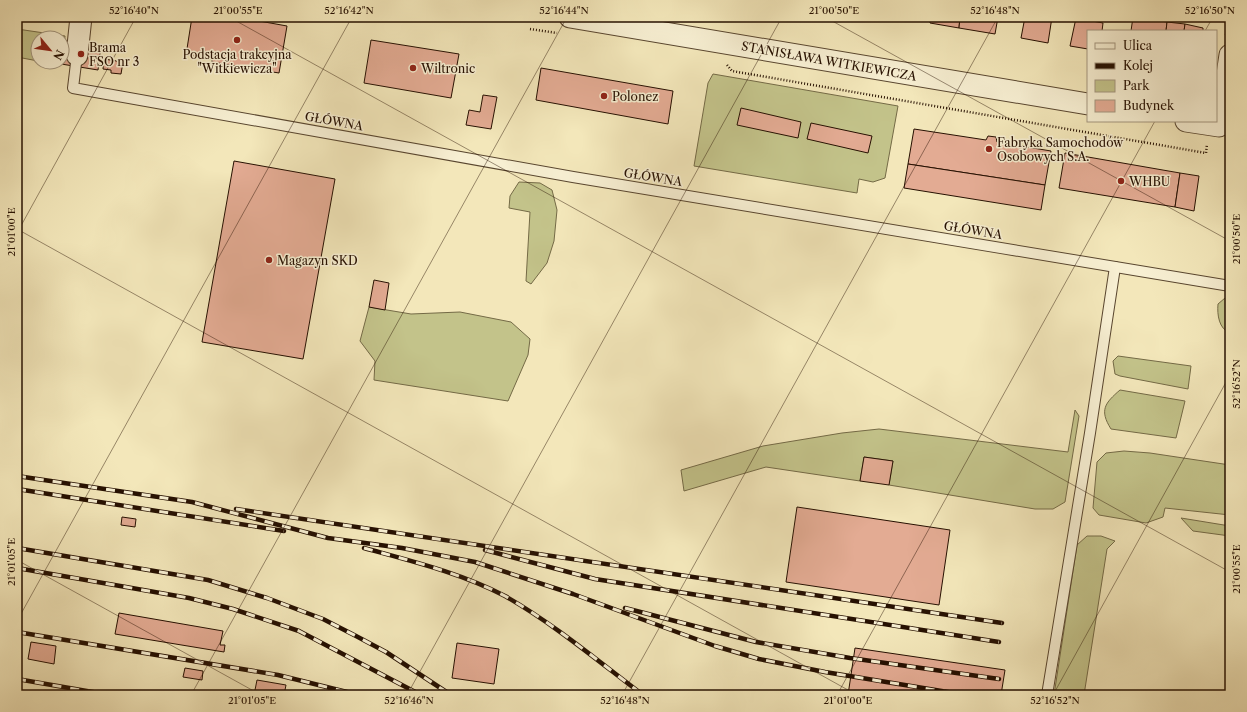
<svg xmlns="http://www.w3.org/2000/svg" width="1247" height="712" font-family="'Libre Caslon Text',serif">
  <rect width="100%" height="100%" fill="#f3e7ba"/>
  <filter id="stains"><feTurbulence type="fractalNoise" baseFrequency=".005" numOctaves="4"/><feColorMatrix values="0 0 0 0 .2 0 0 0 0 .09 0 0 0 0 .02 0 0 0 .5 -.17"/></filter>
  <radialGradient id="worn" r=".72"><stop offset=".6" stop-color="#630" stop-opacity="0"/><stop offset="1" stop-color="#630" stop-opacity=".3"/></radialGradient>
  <g fill="#c3c38a" stroke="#746a46">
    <polygon points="17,29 65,36 62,64 47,62 62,62 62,38 38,38 38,61 17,57"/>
    <polygon points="713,74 898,106 885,178 873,182 859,179 857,193 694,166 708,83"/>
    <polygon points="519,182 540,183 552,190 557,210 554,241 547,263 531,284 526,281 530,212 509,208 510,196"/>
    <path d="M1225,298L1230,299V333C1219,329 1217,315 1218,304Z"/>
    <polygon points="369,307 411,314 460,312 511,322 530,339 528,355 508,401 374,380 375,361 360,341"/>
    <polygon points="1118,356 1191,366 1188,389 1120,376 1115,374 1113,361"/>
    <path d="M1120,390L1185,401L1176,438L1111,429C1099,410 1105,403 1120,390Z"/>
    <polygon points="1075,410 1079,416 1065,502 1053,509 1035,509 889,485 893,461 864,457 860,481 766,467 684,491 681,470 763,446 842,433 879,429 1068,452"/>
    <polygon points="1124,451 1150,453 1230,465 1230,515 1165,508 1163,517 1146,523 1099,515 1093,508 1097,462 1106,453"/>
    <polygon points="1181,518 1230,526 1230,536 1193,531"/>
    <polygon points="1087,536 1101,536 1115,541 1107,549 1084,695 1054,695 1077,545"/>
  </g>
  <g fill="#e3ab93" stroke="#261001">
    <polygon points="192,17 237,17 287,26 279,73 212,62 212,59 186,55"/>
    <polygon points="930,17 960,17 959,28 930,23"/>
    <polygon points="960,17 998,17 995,34 959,28"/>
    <polygon points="1025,17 1052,17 1048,43 1021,38"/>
    <polygon points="1133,17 1167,22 1166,31 1131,31"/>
    <polygon points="1076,18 1103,23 1102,31 1088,31 1088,49 1070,46"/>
    <polygon points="1167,22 1185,24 1184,31 1166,31"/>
    <polygon points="1185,24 1203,28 1203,31 1184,31"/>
    <polygon points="62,40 101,46 98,70 55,63 62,62"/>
    <polygon points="371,40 459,54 451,98 364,83"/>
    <polygon points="104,59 123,62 121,74 111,73 111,70 103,69"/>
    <polygon points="541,68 673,91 668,124 536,100"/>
    <polygon points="483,95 497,97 491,129 466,125 469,110 480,112"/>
    <polygon points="741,108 801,122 798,138 737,125"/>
    <polygon points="811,123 872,136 868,153 807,139"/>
    <polygon points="914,129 986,140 988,136 996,137 997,142 1051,151 1045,185 908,164"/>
    <polygon points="1065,153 1180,173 1175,207 1059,188"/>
    <polygon points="234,161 335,179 303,359 202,342"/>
    <polygon points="908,164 1045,185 1041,210 904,188"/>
    <polygon points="1180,173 1199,176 1194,211 1175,207"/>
    <polygon points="374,280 389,283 385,310 369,307"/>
    <polygon points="864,457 893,461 889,485 860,481"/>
    <polygon points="797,507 950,530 939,605 786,582"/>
    <polygon points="122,517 136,519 135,527 121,525"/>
    <polygon points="119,613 223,631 220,645 225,645 224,652 115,634"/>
    <polygon points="31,642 56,646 54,664 28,659"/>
    <polygon points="457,643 499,649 494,684 452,678"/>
    <polygon points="855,648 1005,670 1001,695 848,695"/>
    <polygon points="185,668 203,671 202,680 183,677"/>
    <polygon points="257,680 286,685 284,695 254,695"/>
  </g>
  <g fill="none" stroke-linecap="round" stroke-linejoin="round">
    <g stroke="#59462f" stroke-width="12">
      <g id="lane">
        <polyline points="77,55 73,88 573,177 1230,286"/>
        <polyline points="1047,695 1090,433 1115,267"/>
      </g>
    </g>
    <g stroke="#59462f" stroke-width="23">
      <g id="street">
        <polyline points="570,17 1088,104"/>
        <polyline points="77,55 81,17"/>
        <polyline points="1186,121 1219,126 1230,55"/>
      </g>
    </g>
    <g stroke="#261001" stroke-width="2.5" stroke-dasharray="1 2" stroke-linecap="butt">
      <polyline points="530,29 557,33"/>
      <polyline points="1226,35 1229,17"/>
      <polyline points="727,65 732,71 1206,153 1207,144"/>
    </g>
    <use href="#lane" stroke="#f7efd2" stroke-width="10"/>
    <use href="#street" stroke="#f7efd2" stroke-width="21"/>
    <g stroke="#261001" stroke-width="4.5">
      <g id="rail">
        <polyline points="17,476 192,502 328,538 402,548 475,562 573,594 715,646 759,659 825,672 966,695"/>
        <polyline points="17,489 284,531"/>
        <polyline points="236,509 1002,623"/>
        <polyline points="17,548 208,580 267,598 323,619 356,636 386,652 451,695"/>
        <path d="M364,548C411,561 461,573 505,596C554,624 598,661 643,695"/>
        <polyline points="485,550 595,579 999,642"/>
        <polyline points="17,568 189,598 233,609 299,631 421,695"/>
        <polyline points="625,608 756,642 850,658 999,679"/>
        <polyline points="17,632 278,675 359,695"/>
        <polyline points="17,679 110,695"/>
      </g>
    </g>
    <use href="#rail" stroke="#f7efd2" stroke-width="3" stroke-dasharray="9" stroke-linecap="butt"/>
  </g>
  <path fill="none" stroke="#261001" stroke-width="1" stroke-opacity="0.45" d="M229,17L1230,572M825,17L1230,241M1205,31L1213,17M17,229L857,695M17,233L136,17M17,560L261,695M17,621L352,17M191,695L567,17M407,695L782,17M622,695L998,17M837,695L1155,121M1053,695L1230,375"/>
  <g fill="#8f2418" stroke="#f7efd2" stroke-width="1.5">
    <circle cx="237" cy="40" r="4"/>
    <circle cx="81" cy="54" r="4"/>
    <circle cx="413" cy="68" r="4"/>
    <circle cx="604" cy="96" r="4"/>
    <circle cx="989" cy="149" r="4"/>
    <circle cx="1121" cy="181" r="4"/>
    <circle cx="269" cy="260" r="4"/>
  </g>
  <g text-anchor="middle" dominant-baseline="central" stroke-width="3" stroke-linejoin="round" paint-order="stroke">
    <g font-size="12" fill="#261001" stroke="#f7efd2" text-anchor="start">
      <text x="89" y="47">Brama<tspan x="89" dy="14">FSO nr 3</tspan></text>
      <text x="237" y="54" text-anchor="middle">Podstacja trakcyjna<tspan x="237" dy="14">"Witkiewicza"</tspan></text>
      <text x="421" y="68">Wiltronic</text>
      <text x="612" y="96">Polonez</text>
      <text x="997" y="142">Fabryka Samochodów<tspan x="997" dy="14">Osobowych S.A.</tspan></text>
      <text x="1129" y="181">WHBU</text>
      <text x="277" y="260">Magazyn SKD</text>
    </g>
    <g font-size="12" fill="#261001" stroke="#f7efd2">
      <text transform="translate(829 61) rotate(10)">STANISŁAWA WITKIEWICZA</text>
      <text transform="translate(334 121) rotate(10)">GŁÓWNA</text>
      <text transform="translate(653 177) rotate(9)">GŁÓWNA</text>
      <text transform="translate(973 230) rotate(9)">GŁÓWNA</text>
    </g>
  </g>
  <rect width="1247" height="712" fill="none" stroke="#f3e7ba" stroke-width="44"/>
  <rect x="1087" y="30" width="130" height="92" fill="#f7efd2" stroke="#a3967e"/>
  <rect x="1095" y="43" width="20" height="6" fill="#f7efd2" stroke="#a3967e"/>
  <text x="1123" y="50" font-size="12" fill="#261001">Ulica</text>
  <rect x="1095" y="63" width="20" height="6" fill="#261001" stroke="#a3967e"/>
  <text x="1123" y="70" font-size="12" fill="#261001">Kolej</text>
  <rect x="1095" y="80" width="20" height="12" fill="#c3c38a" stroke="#a3967e"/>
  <text x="1123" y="90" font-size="12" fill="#261001">Park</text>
  <rect x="1095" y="100" width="20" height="12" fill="#e3ab93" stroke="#a3967e"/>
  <text x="1123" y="110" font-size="12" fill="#261001">Budynek</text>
  <g transform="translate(50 50) rotate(119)"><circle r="19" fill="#f7efd2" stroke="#a3967e"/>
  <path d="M0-3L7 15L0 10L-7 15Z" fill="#8f2418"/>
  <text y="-6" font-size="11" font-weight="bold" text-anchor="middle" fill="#261001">N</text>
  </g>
  <rect x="22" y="22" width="1203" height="668" fill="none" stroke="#261001" stroke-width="1.5"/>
  <g font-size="10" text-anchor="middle" fill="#261001">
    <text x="134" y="14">52°16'40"N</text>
    <text x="238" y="14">21°00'55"E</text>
    <text x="349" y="14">52°16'42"N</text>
    <text x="564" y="14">52°16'44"N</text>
    <text x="834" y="14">21°00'50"E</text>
    <text x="995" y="14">52°16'48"N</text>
    <text x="1210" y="14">52°16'50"N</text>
    <text transform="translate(11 232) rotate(-90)" y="4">21°01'00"E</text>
    <text transform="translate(1236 239) rotate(-90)" y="4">21°00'50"E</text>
    <text transform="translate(1236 384) rotate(-90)" y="4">52°16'52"N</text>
    <text transform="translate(11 562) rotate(-90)" y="4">21°01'05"E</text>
    <text transform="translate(1236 569) rotate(-90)" y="4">21°00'55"E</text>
    <text x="252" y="704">21°01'05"E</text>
    <text x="409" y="704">52°16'46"N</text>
    <text x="625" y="704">52°16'48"N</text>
    <text x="848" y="704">21°01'00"E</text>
    <text x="1055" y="704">52°16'52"N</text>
  </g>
  <rect width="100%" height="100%" filter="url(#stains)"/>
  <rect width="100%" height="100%" fill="url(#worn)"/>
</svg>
